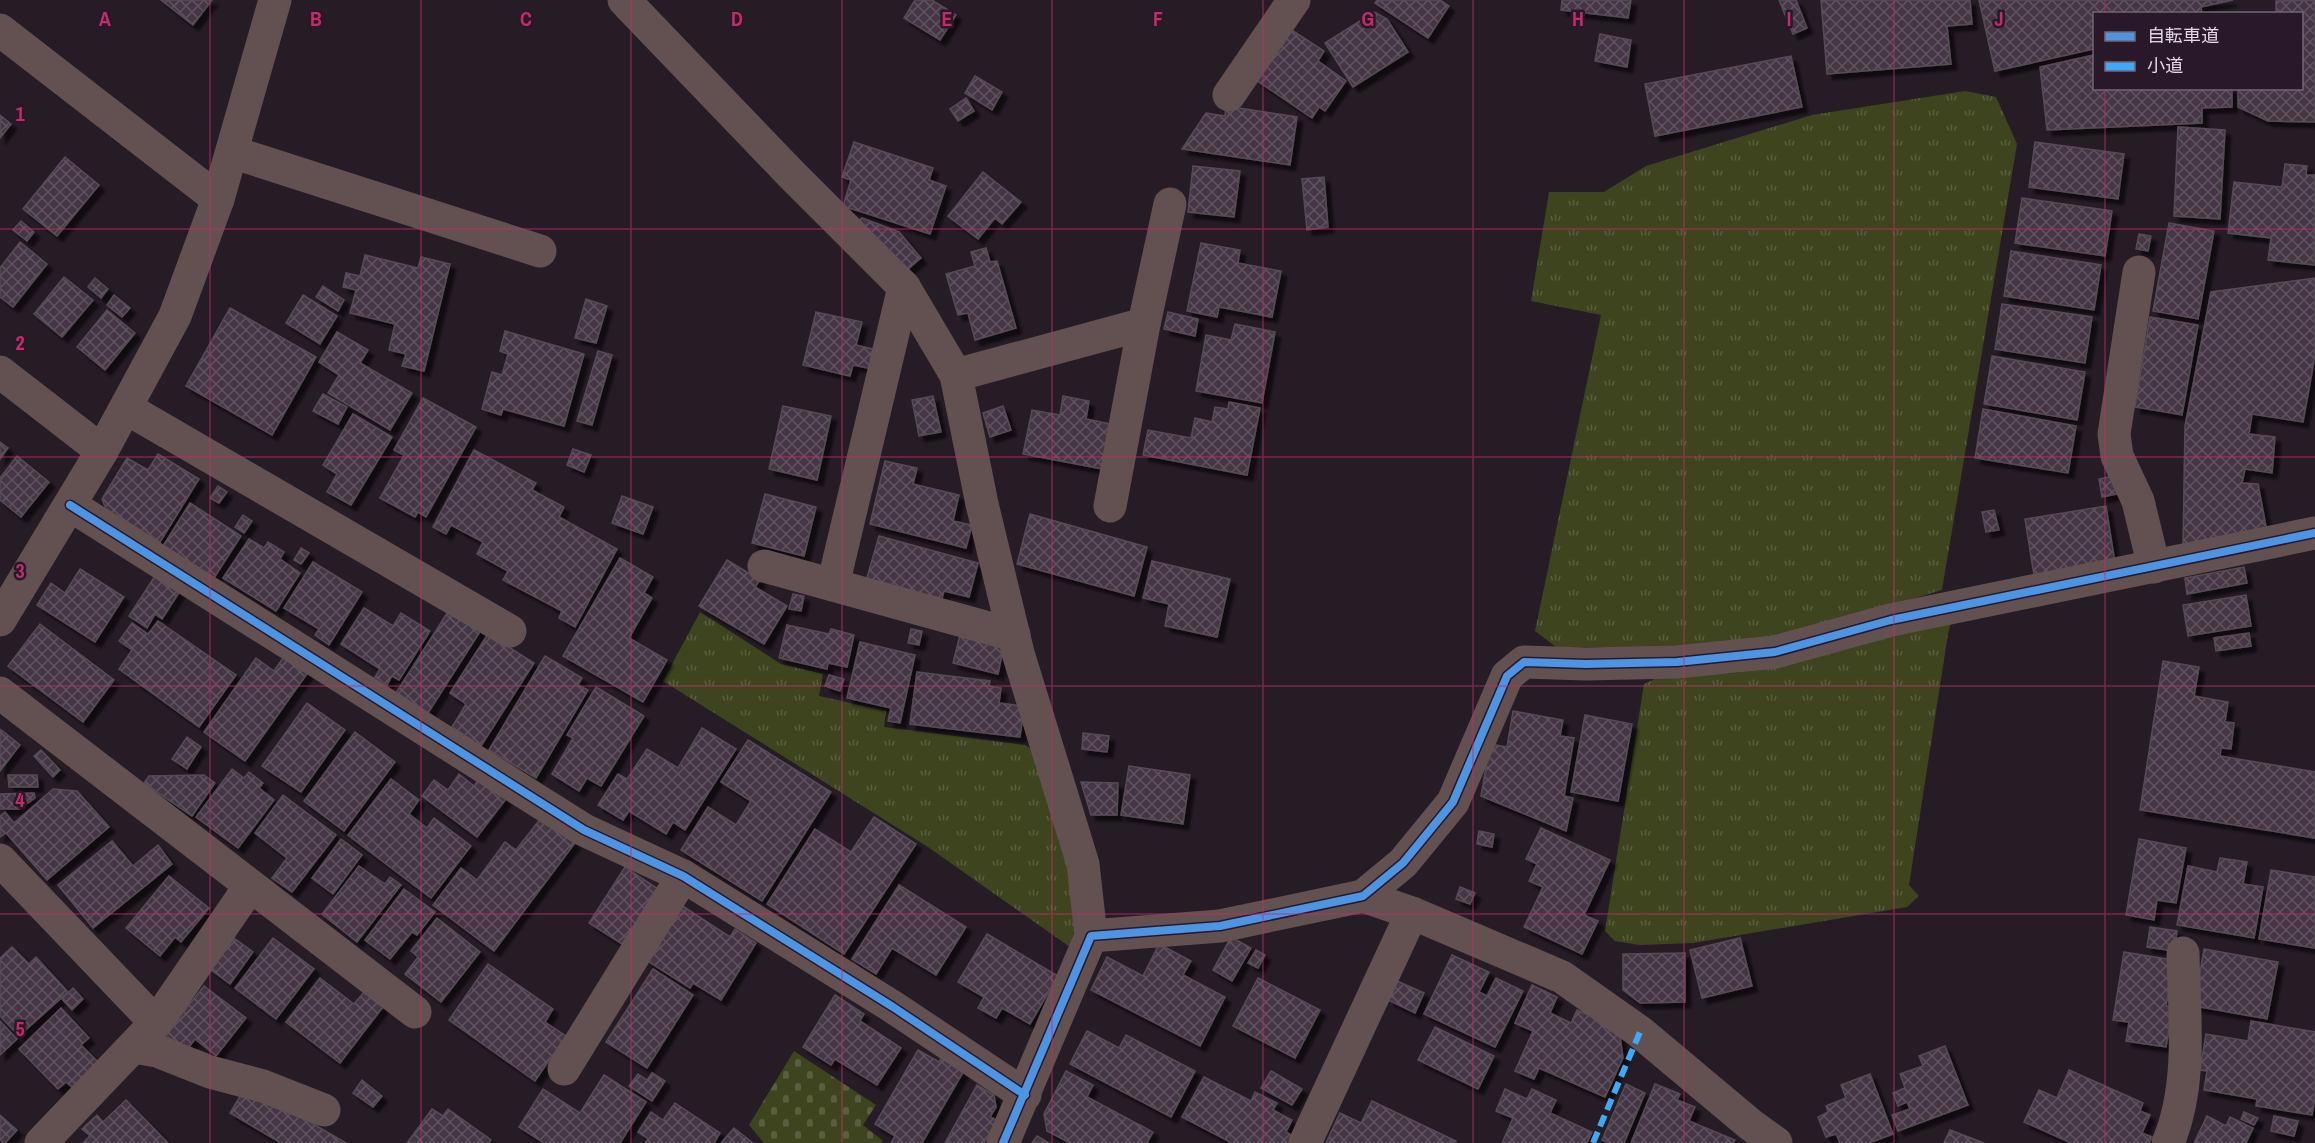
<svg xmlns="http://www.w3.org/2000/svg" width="2315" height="1143" font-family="'Archivo Narrow','Noto Sans JP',sans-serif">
  <defs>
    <pattern id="grass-tufts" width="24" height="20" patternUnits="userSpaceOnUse" patternTransform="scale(1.5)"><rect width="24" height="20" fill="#3d441e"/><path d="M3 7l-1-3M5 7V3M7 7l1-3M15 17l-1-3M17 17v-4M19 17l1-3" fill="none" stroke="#595e3f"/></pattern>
    <pattern id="cemetery-stones" width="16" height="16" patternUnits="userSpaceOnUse" patternTransform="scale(1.5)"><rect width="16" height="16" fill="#3d441e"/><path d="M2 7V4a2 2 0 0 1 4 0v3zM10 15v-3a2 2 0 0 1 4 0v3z" fill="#595e3f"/></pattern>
    <pattern id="building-cross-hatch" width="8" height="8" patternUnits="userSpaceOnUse" patternTransform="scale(1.5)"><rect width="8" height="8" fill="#443644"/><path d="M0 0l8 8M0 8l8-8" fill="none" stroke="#5f525f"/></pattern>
    <filter id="shadow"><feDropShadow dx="5.5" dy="5.5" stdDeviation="1.5" flood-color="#0009"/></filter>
  </defs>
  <rect width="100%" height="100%" fill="#261c26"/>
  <g fill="url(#grass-tufts)">
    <polygon points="1965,91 1996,97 2017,144 1942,590 1809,630 1707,647 1556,647 1535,631 1601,315 1531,301 1549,192 1604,192 1646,166 1812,115"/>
    <polygon points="700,612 781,664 823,674 819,696 886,711 884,727 1025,745 1033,750 1077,899 1078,917 1070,947 928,847 663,681"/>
    <polygon points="1951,622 1948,634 1909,885 1919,896 1907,907 1693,943 1640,945 1615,941 1605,931 1644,684 1659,677 1735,673 1776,666 1916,628"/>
  </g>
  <polygon fill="url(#cemetery-stones)" points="794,1051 876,1105 863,1125 883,1141 881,1143 764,1143 749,1125"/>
  <g fill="url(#building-cross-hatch)" stroke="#554c55" stroke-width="1.5" filter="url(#shadow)">
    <polygon points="161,0 212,0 193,25"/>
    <polygon points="915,0 932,0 956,15 940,40 904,18"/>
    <polygon points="1377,0 1440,0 1449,6 1428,38 1375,3"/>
    <polygon points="1562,0 1631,0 1628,18 1561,10"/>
    <polygon points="1779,0 1796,0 1807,28 1793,34"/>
    <polygon points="1821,0 1970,0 1972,24 1947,26 1951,64 1827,74"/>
    <polygon points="1979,0 2233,0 2201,7 2202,14 2094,14 2094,49 1995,71"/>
    <polygon points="2315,0 2315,122 2268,121 2238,107 2238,88 2302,88 2302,14 2276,14 2276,1"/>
    <polygon points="1374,12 1387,19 1408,52 1353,87 1325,43"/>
    <polygon points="1290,29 1324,51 1318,61 1346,81 1325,111 1319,107 1312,118 1256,80"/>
    <polygon points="1600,34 1631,40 1627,67 1595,61"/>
    <polygon points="2094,55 2094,88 2232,88 2232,107 2202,108 2202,123 2047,130 2040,67"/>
    <polygon points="1791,56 1802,107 1655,136 1645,84"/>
    <polygon points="975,76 1002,92 992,110 965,93"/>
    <polygon points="966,98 974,111 958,121 950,109"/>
    <polygon points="1226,106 1297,117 1290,165 1182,149 1206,113 1225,116"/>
    <polygon points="0,115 11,124 0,138"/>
    <polygon points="2178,127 2225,130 2220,219 2174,216"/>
    <polygon points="854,142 933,168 929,180 946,186 930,234 843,206 851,180 842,177"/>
    <polygon points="2035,142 2124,154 2118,199 2029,187"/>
    <polygon points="65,157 99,185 57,236 23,209"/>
    <polygon points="2285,164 2307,166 2306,175 2315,175 2314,265 2268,260 2271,238 2228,233 2234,182 2282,187"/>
    <polygon points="1193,166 1240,171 1234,217 1188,212"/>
    <polygon points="983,172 1021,202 1002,224 995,218 978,239 948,216"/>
    <polygon points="1324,177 1328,227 1307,230 1302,179"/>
    <polygon points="2022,198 2112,211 2105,256 2015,243"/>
    <polygon points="862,218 899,232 921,258 900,276 854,224"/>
    <polygon points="21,221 34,232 27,241 13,230"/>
    <polygon points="2169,223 2214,231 2198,319 2153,311"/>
    <polygon points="2139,234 2151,236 2148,251 2136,249"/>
    <polygon points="20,242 47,264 13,307 0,297 0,268"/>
    <polygon points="1201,243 1240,250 1238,263 1281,271 1272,317 1219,307 1217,317 1187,311"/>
    <polygon points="986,248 990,262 997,261 1016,328 975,340 968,313 958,315 946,274 975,266 971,252"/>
    <polygon points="2011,251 2101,265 2094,310 2004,296"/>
    <polygon points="365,255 418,268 421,257 450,264 424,371 402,366 406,354 389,350 395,324 350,313 356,290 343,287 346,273 360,276"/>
    <polygon points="64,277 93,300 62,337 34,314"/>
    <polygon points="95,278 108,289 101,298 88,287"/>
    <polygon points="2315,278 2315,356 2303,422 2252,414 2249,434 2275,437 2272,473 2245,469 2242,483 2258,484 2267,532 2183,546 2185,426 2211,292"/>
    <polygon points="323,286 344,300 338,311 316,297"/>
    <polygon points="114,295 130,308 122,317 107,305"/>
    <polygon points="303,295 337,316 320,344 286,323"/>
    <polygon points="586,299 607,306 596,343 575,338"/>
    <polygon points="2002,304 2092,317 2085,363 1995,349"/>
    <polygon points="230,308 316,357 272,435 186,386"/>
    <polygon points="107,310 135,333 105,370 77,347"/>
    <polygon points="816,312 862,322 856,345 877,350 873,369 853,365 850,376 803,365"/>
    <polygon points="1168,312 1198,319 1195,336 1164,329"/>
    <polygon points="2150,317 2198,325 2182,415 2135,407"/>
    <polygon points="1235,324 1275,332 1262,403 1196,391 1206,335 1231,340"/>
    <polygon points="505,331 584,354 564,426 503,409 501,415 482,409 492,372 502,375 508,354 500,351"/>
    <polygon points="337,332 368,350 360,363 412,393 390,430 328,393 339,375 319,362"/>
    <polygon points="598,351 612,355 592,425 577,421"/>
    <polygon points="1992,356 2085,372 2077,420 1984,404"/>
    <polygon points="323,394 347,407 338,424 313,411"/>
    <polygon points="933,396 941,432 919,436 912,400"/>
    <polygon points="1063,396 1089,401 1086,419 1111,424 1103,469 1023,454 1032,410 1060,415"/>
    <polygon points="423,398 476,427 426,517 418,512 415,517 380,498 404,455 394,450"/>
    <polygon points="1229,402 1260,408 1247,475 1143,455 1148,430 1191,438 1195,418 1212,422 1215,407 1228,409"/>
    <polygon points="783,406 831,416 817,480 769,469"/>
    <polygon points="1003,406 1011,430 990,437 983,413"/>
    <polygon points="1983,409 2076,426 2068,473 1975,458"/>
    <polygon points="353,414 392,437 351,505 327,492 337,474 323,465"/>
    <polygon points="0,442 8,448 0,459"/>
    <polygon points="573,449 591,455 584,472 567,465"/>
    <polygon points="474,450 536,483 532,490 564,507 559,517 617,549 575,627 559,618 562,611 503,580 508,571 477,554 483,542 451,525 446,534 433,527"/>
    <polygon points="158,454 199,479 160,542 106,509 102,499 127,458 148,470"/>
    <polygon points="17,456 49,482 21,517 0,500 0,478"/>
    <polygon points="885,461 917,468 913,484 959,495 953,521 972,525 966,548 870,524"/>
    <polygon points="2114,476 2117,494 2102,497 2099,479"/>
    <polygon points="218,486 227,492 219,503 210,498"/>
    <polygon points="765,494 816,507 804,556 752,543"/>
    <polygon points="622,496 653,507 643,534 612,523"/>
    <polygon points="190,503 241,536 214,578 163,546"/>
    <polygon points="2106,506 2115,563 2034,575 2025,519"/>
    <polygon points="1994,510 1999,530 1986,532 1982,512"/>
    <polygon points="1030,514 1147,547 1134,596 1017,564"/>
    <polygon points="243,515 252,521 244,533 235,527"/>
    <polygon points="879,536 978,563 969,597 944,591 941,602 866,581"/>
    <polygon points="249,539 264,548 268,542 284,552 280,559 300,573 276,611 223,578"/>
    <polygon points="301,548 309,553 301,564 294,560"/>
    <polygon points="620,558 653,577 644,593 652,598 629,638 667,660 643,702 563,656"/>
    <polygon points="727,560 760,580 755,587 787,606 764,644 699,606"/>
    <polygon points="1152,561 1230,579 1217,637 1165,626 1169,604 1143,598"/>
    <polygon points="313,562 362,592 329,645 315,635 319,629 284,608"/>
    <polygon points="2244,567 2247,583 2187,594 2185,578"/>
    <polygon points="80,569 124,597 95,642 37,605 51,583 65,593"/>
    <polygon points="155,576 180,591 162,619 155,614 147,628 129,616"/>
    <polygon points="793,594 804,596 801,611 789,609"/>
    <polygon points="2246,595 2251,626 2188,636 2183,605"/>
    <polygon points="451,607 483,627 428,713 396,693"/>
    <polygon points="364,608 393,626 401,613 430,631 399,680 392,676 387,685 375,677 380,669 341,644"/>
    <polygon points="158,621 236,675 199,727 119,669 132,650 119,641 132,623 148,634"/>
    <polygon points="40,624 114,680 83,722 8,666"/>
    <polygon points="787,625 829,634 831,629 854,635 847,667 828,663 827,669 779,658"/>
    <polygon points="911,629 922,631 919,645 908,643"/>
    <polygon points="2249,633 2251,646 2216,651 2214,638"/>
    <polygon points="488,634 534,663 481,746 452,727 466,704 450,693"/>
    <polygon points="960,635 1004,645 998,674 953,663"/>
    <polygon points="860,642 915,655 900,723 888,721 891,708 847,698"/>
    <polygon points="285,655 309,671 245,761 204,732 256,658 274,671"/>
    <polygon points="545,656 582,678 578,685 588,690 536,778 489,750"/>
    <polygon points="2163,661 2199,667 2194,696 2228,702 2225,722 2234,723 2231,749 2221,748 2220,756 2315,772 2315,838 2140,810"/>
    <polygon points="917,672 990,681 989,686 1001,688 999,703 1024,706 1020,737 910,724"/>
    <polygon points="829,675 844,679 840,691 825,686"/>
    <polygon points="596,687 644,716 601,786 587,778 579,791 552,774 573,738 567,735"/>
    <polygon points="307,703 345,730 301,792 262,766"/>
    <polygon points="1513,711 1563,720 1560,736 1574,738 1564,796 1573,798 1566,831 1481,796 1490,744 1507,747"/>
    <polygon points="1585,715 1632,724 1618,801 1571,792"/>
    <polygon points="702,728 736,749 685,830 673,822 666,834 629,811 623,820 598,805 618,774 627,779 647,749 678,768"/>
    <polygon points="0,729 20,745 0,771"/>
    <polygon points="355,732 395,762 344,831 304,801"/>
    <polygon points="1083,733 1109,736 1107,752 1082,749"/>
    <polygon points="187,737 201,747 187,769 172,759"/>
    <polygon points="748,740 831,792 762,901 681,850 708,807 736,825 751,801 721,782"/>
    <polygon points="41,750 60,770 53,777 34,756"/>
    <polygon points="1129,766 1190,775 1183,824 1121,815"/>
    <polygon points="232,769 244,778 249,772 263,783 259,788 274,800 238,848 196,817"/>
    <polygon points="459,774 474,786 479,779 506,799 477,837 422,796 434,780 448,790"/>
    <polygon points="8,775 37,775 38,787 9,787"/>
    <polygon points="204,775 215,783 192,816 144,783 149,776"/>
    <polygon points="391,779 419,800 409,814 427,828 434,818 471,846 431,898 348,835"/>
    <polygon points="1081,782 1118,783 1117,815 1091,815"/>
    <polygon points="53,789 77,791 109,827 47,880 6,833 0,837 0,816 5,812 14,823"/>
    <polygon points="34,793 35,798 28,803 20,804 20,809 0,809 0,794"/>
    <polygon points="283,795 336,835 292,892 272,878 287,858 255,833"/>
    <polygon points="874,817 916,844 844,954 767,904 815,829 851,852"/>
    <polygon points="541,818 575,843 494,951 433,905 461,868 477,880 505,842 516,850"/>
    <polygon points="1541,828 1610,860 1584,915 1598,921 1582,954 1524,927 1543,887 1529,881 1537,864 1526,859"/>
    <polygon points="1479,831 1494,834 1492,847 1477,844"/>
    <polygon points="341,839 362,855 333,894 312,878"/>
    <polygon points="2139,839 2186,848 2176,903 2157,900 2154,920 2126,915"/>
    <polygon points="112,841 133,866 158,845 172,864 93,928 58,885"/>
    <polygon points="2220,858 2247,862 2243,884 2263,887 2254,938 2177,925 2188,866 2217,872"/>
    <polygon points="359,866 385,884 390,877 401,885 357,942 322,914"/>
    <polygon points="625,867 658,889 622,944 589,923"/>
    <polygon points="2271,870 2315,877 2315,948 2259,939"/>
    <polygon points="169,876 209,908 181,942 175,937 160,956 126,928"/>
    <polygon points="899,885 966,927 936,975 892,948 876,974 852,959"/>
    <polygon points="1460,887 1475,893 1470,904 1456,899"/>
    <polygon points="404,889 435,912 417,935 412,932 390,959 365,940"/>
    <polygon points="681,905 730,937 735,929 756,943 721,1000 693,983 690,988 646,960"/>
    <polygon points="437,918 480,952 441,1002 405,974 418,957 411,951"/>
    <polygon points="2150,927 2177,931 2174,951 2147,947"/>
    <polygon points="987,934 1058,976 1030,1024 1002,1008 996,1018 978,1008 984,997 958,982"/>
    <polygon points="1231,937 1251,948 1232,981 1213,970"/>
    <polygon points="234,938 253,952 230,984 210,969"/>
    <polygon points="273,938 314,969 276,1019 235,988"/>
    <polygon points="1740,938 1752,986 1702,998 1690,950"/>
    <polygon points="1159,944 1191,961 1183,975 1225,997 1200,1046 1091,990 1107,957 1143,976"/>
    <polygon points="12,947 29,964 36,957 68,992 19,1036 0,1016 0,958"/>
    <polygon points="2204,949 2278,962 2267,1019 2194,1006"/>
    <polygon points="1256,950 1265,955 1258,968 1248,963"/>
    <polygon points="2124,952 2174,960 2166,1006 2173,1007 2166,1047 2126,1041 2129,1022 2113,1020"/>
    <polygon points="1685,953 1685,1002 1640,1003 1623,990 1623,954"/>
    <polygon points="1452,955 1489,972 1479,992 1487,996 1496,978 1523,991 1495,1047 1424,1014"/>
    <polygon points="488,964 553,1009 545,1022 566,1036 535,1081 449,1020"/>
    <polygon points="653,969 693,995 647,1068 606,1042"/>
    <polygon points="320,978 354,1004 364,992 383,1007 340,1063 286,1022"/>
    <polygon points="1258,978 1320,1010 1295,1058 1233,1026"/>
    <polygon points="1397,981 1424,993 1415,1013 1388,1000"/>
    <polygon points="1532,985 1557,997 1550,1013 1571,1023 1577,1010 1619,1029 1623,1058 1605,1097 1539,1068 1534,1079 1515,1071 1533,1031 1515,1023"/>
    <polygon points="204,986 246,1018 216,1056 195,1039 186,1051 165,1035"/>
    <polygon points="73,988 83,999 72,1010 62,999"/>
    <polygon points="835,995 864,1014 860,1021 901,1048 877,1085 835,1059 831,1065 803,1047"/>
    <polygon points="61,1008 89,1038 81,1045 99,1063 73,1088 66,1082 58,1089 19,1049"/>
    <polygon points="0,1021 17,1039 0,1055"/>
    <polygon points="2251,1021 2315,1032 2315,1098 2312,1115 2256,1106 2257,1099 2204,1090 2207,1071 2200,1070 2206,1034 2248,1041"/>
    <polygon points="1435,1027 1494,1056 1478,1089 1418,1060"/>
    <polygon points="1087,1031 1119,1048 1126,1035 1195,1071 1171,1117 1070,1064"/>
    <polygon points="1945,1046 1968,1105 1898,1131 1892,1115 1910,1109 1907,1102 1898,1106 1893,1093 1905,1088 1900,1074 1923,1066 1919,1056"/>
    <polygon points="918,1050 939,1062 942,1056 965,1069 922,1143 891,1143 895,1136 875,1124"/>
    <polygon points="2069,1070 2143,1103 2140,1111 2150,1115 2142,1133 2152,1137 2149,1143 2071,1143 2024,1122 2039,1090 2057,1098"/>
    <polygon points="1066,1071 1093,1085 1087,1097 1153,1132 1147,1143 1070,1143 1047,1131 1044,1114"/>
    <polygon points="1271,1071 1302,1089 1292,1105 1261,1088"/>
    <polygon points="652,1073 665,1081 652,1101 629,1086 638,1074 647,1080"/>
    <polygon points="1870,1074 1893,1134 1869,1143 1840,1143 1836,1134 1826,1137 1818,1117 1828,1112 1826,1106 1846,1098 1841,1085"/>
    <polygon points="604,1075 646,1102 620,1143 544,1143 519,1127 543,1089 580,1113"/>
    <polygon points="1204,1077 1251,1101 1255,1092 1277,1103 1273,1110 1292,1120 1286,1132 1296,1138 1293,1143 1232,1143 1182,1117"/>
    <polygon points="362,1080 382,1096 373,1107 353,1093"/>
    <polygon points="1626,1084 1645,1093 1624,1143 1610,1143 1602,1140"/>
    <polygon points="1655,1084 1680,1094 1677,1100 1695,1107 1689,1121 1735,1140 1733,1143 1631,1143"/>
    <polygon points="977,1085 994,1095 996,1107 990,1117 997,1120 984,1143 945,1143"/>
    <polygon points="1505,1089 1527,1099 1532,1089 1556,1100 1550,1113 1592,1132 1587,1143 1502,1143 1513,1118 1496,1111"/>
    <polygon points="242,1093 262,1094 346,1143 281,1143 230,1113"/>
    <polygon points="126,1100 168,1143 83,1143 90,1136 82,1129 97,1115 103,1122"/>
    <polygon points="1372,1101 1456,1141 1455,1143 1326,1143 1340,1113 1361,1123"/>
    <polygon points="675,1103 720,1133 714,1143 645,1143 648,1139 638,1132 651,1112 663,1120"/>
    <polygon points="432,1109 443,1116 448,1109 491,1140 489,1143 407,1143"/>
    <polygon points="2244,1112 2258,1118 2254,1125 2241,1119"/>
    <polygon points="0,1115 17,1130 5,1143 0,1140"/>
    <polygon points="2207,1116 2226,1126 2230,1117 2253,1128 2246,1143 2194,1143"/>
    <polygon points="2274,1116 2298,1121 2294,1136 2271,1131"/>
    <polygon points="734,1128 753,1143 721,1143"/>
    <polygon points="1950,1130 1984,1143 1944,1143"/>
    <polygon points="1037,1136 1049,1143 1032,1143"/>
  </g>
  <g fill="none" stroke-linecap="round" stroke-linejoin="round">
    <g stroke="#635151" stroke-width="33">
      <polyline points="624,0 792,175 904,287 956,375 982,504 1018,653 1083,864 1091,936 1003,1143"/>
      <polyline points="0,30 218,199"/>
      <polyline points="1229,95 1294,0"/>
      <polyline points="232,152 540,251"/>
      <polyline points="2139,272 2114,434 2117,456 2138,501 2154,567"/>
      <polyline points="0,372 102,451"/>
      <polyline points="956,375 1144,324"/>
      <polyline points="126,408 510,631"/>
      <polyline points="70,505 584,830 683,876 893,1007 1025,1095"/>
      <polyline points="1110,506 1144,324 1170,204"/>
      <polyline points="764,566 1014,635"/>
      <polyline points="833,585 904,287"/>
      <polyline points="0,620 102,451 175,316 218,199 275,0"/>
      <polyline points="0,693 415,1012"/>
      <polyline points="0,860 156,1023 250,886"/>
      <polyline points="1363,896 1412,913 1562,977 1640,1032 1751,1125 1776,1143"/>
      <polyline points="1091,936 1220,926 1363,896 1403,863 1453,802 1507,676 1524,662 1586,664 1677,662 1775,652 1891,620 2315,533"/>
      <polyline points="133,1047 157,1051 210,1072 263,1086 324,1110"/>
      <polyline points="564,1069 683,876"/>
      <polyline points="41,1143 148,1031"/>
      <polyline points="1305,1143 1412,913"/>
      <path d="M2168,1143C2193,1084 2184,1016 2183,953"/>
    </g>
    <polyline stroke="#3fa9f5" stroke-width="6" stroke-dasharray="12 6" stroke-linecap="butt" points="1593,1143 1640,1032"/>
    <g stroke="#29182a" stroke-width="11">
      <g id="cycleway">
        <polyline points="70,505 584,830 683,876 893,1007 1025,1095"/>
        <polyline points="1003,1143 1091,936 1220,926 1363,896 1403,863 1453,802 1507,676 1524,662 1586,664 1677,662 1775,652 1891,620 2315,533"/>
      </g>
    </g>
    <use href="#cycleway" stroke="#4d94e3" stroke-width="8"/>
  </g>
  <path fill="none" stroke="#c52b69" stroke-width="1.5" stroke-opacity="0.55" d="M210,0V1143M421,0V1143M631,0V1143M842,0V1143M1052,0V1143M1263,0V1143M1473,0V1143M1684,0V1143M1894,0V1143M2105,0V14M2105,88V1143M0,229H2315M0,457H2315M0,686H2315M0,914H2315"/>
  <g font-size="20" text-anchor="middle" font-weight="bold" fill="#c52b69" stroke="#29182a" stroke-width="5" stroke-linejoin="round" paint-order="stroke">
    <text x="105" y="26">A</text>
    <text x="316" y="26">B</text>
    <text x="526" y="26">C</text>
    <text x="737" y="26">D</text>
    <text x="947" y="26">E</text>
    <text x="1158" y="26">F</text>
    <text x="1368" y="26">G</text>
    <text x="1578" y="26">H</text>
    <text x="1789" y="26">I</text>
    <text x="1999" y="26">J</text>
    <text x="20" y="121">1</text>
    <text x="20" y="350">2</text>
    <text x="20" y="578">3</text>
    <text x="20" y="807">4</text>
    <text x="20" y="1036">5</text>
  </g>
  <rect x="2093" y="12" width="210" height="78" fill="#29182a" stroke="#746575" stroke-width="1.5"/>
  <rect x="2105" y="32" width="30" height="9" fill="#4d94e3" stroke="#746575" stroke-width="1.5"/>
  <text x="2147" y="42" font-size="18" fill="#e4d8e5">自転車道</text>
  <rect x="2105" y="62" width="30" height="9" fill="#3fa9f5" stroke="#746575" stroke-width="1.5"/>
  <text x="2147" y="72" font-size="18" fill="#e4d8e5">小道</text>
</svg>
